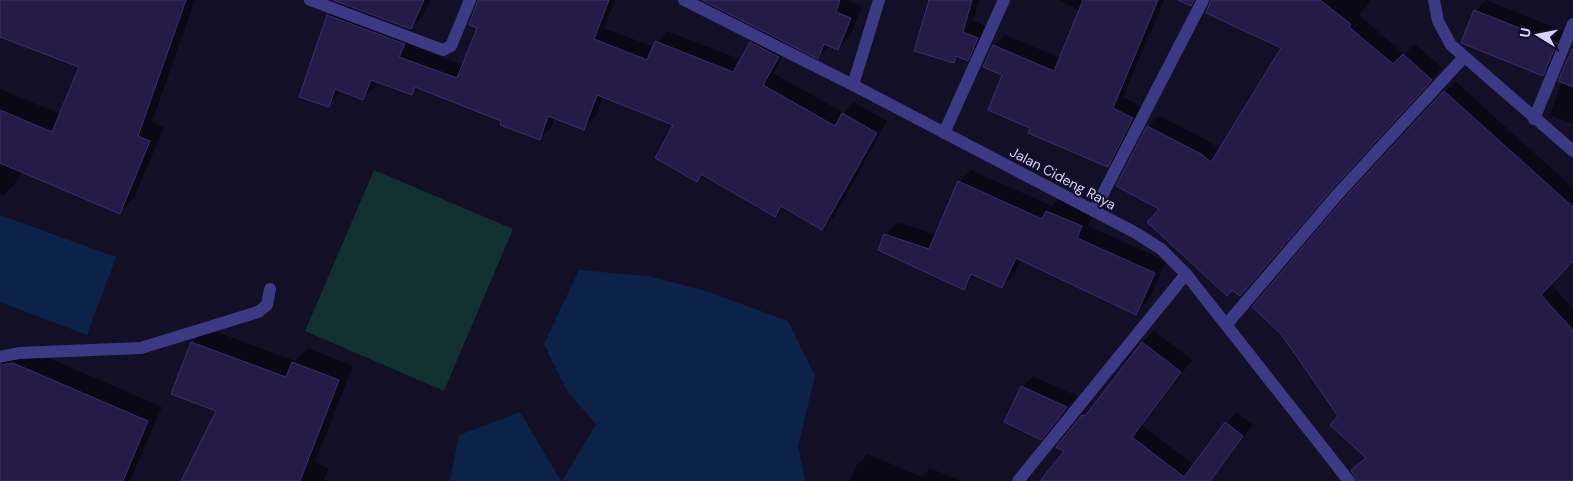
<svg xmlns="http://www.w3.org/2000/svg" width="1573" height="481" font-family="'DM Sans',sans-serif">
  <rect width="100%" height="100%" fill="#130f26"/>
  <polygon fill="#12302f" points="374,170 513,229 444,391 305,331"/>
  <g fill="#0c2248">
    <polygon points="0,215 116,257 87,335 0,302"/>
    <polygon points="579,270 648,276 703,290 788,321 815,376 798,446 805,481 562,481 596,424 567,391 544,344"/>
    <polygon points="520,412 561,481 450,481 459,435"/>
  </g>
  <g fill="#0007">
    <polygon points="0,0 195,0 152,122 164,127 134,198 119,212 22,171 18,180 4,195 0,193 0,89 60,114 80,66 0,36"/>
    <polygon points="337,0 430,0 423,16 411,28"/>
    <polygon points="479,0 615,0 604,28 654,47 667,31 742,60 751,43 764,30 734,0 847,0 862,6 850,36 838,48 830,45 818,57 790,43 773,73 844,113 854,102 887,121 834,217 822,228 784,206 775,216 703,174 697,180 675,124 603,96 595,117 583,128 555,117 551,127 539,139 503,121 418,87 412,94 377,81 375,87 363,98 342,90 329,105 328,16 340,4 415,33 410,45 463,65 478,27"/>
    <polygon points="930,0 979,0 973,21 988,27 978,49 967,59 959,56 954,61"/>
    <polygon points="1059,0 1164,0 1123,97 1143,107 1118,154 1107,165 1031,127 1004,75 984,66 994,45 1005,35 1060,58 1080,11"/>
    <polygon points="1212,0 1371,0 1359,15 1404,54 1415,44 1442,68 1342,177 1240,295 1161,209 1118,186 1148,126 1159,116 1212,143 1220,150 1283,47"/>
    <polygon points="1486,0 1566,32 1554,63 1543,74 1475,11"/>
    <polygon points="1573,49 1573,124 1550,115"/>
    <polygon points="1455,81 1573,188 1573,260 1551,284 1573,309 1573,481 1358,481 1352,470 1367,457 1340,416 1344,201"/>
    <polygon points="971,170 1052,206 1059,199 1093,214 1088,226 1166,261 1148,301 1136,313 1021,259 1014,275 1002,287 976,275 964,288 879,250 886,234 898,222 936,235 959,182"/>
    <polygon points="206,328 295,361 308,348 353,366 315,462 329,469 323,481 183,481 218,410 192,343"/>
    <polygon points="1154,331 1192,360 1142,425 1194,465 1236,412 1253,425 1210,479 1198,481 1052,481 1065,450 1058,447 1095,404 1143,342"/>
    <polygon points="28,349 162,407 130,481 0,481 0,365 14,351"/>
    <polygon points="1033,376 1077,396 1041,438 1022,387"/>
    <polygon points="868,454 922,477 930,468 961,481 850,481 856,466"/>
  </g>
  <g fill="#241b47" stroke="#3b2d73">
    <polygon points="0,0 186,0 138,136 150,141 120,214 0,163 0,110 52,132 79,67 0,37"/>
    <polygon points="333,0 424,0 411,29"/>
    <polygon points="478,0 609,0 594,39 647,60 655,41 733,72 750,42 779,57 763,85 835,126 842,113 877,133 822,230 781,206 775,217 701,174 697,182 655,158 673,125 597,95 584,130 548,116 540,140 500,125 501,121 415,87 412,95 371,80 363,100 335,89 329,107 299,97 327,15 405,44 399,57 457,78 477,28 469,25"/>
    <polygon points="702,0 840,0 836,12 851,18 838,50 824,44 818,59"/>
    <polygon points="929,0 972,0 963,32 978,38 968,61 956,56 954,63 914,51"/>
    <polygon points="1083,0 1158,0 1113,108 1133,118 1108,167 1028,133 1030,128 988,110 1002,75 983,67 993,45 1054,71"/>
    <polygon points="1178,0 1194,0 1191,6"/>
    <polygon points="1211,0 1320,0 1351,24 1349,27 1393,64 1403,54 1432,80 1331,190 1240,296 1232,290 1227,296 1147,222 1159,209 1116,186 1147,126 1201,154 1211,162 1281,48 1206,13"/>
    <polygon points="1474,10 1557,43 1543,76 1461,43"/>
    <polygon points="1572,49 1573,49 1573,87 1558,81"/>
    <polygon points="1444,91 1573,207 1573,261 1541,295 1573,330 1573,481 1357,481 1351,470 1366,458 1330,425 1338,416 1281,334 1252,307 1343,200"/>
    <polygon points="958,181 1042,219 1046,211 1082,226 1077,238 1155,273 1136,315 1016,258 1002,288 971,274 964,290 878,250 884,234 929,249"/>
    <polygon points="191,342 286,377 292,362 339,380 300,481 181,481 216,411 171,394"/>
    <polygon points="1142,342 1181,372 1132,437 1184,477 1225,422 1243,436 1210,481 1040,481 1064,451 1056,447 1082,415 1085,416"/>
    <polygon points="13,363 148,421 123,481 0,481 0,365"/>
    <polygon points="1021,386 1067,407 1041,440 1004,422"/>
  </g>
  <g fill="none" stroke-linecap="round" stroke-linejoin="round">
    <polyline stroke="#3d3a85" stroke-width="12" points="0,357 19,353 141,348 258,312 267,305 270,289"/>
    <g stroke="#3d3a85" stroke-width="12">
      <polyline points="310,0 443,50 451,46 470,0"/>
      <polyline points="684,0 853,85 1136,233 1161,249 1186,274 1349,481"/>
      <polyline points="1434,0 1438,21 1451,45 1573,151"/>
      <polyline points="853,85 879,0"/>
      <polyline points="1534,119 1573,24"/>
      <polyline points="944,133 1004,0"/>
      <polyline points="1094,211 1203,0"/>
      <polyline points="1226,325 1337,195 1464,57"/>
      <polyline points="1018,481 1186,274"/>
    </g>
  </g>
  <g text-anchor="middle" dominant-baseline="central" stroke-width="4" stroke-linejoin="round" paint-order="stroke">
    <g font-size="14" fill="#d9d4ff" stroke="#130f26">
      <text transform="translate(1063 178) rotate(28)">Jalan Cideng Raya</text>
    </g>
  </g>
  <g transform="translate(1538 35) rotate(280)" stroke="#130f26" stroke-width="4" paint-order="stroke">
  <path d="M0-4L9 19L0 12L-9 19Z" fill="#d9d4ff"/>
  <text y="-8" font-size="14" font-weight="bold" text-anchor="middle" fill="#d9d4ff">U</text>
  </g>
</svg>
